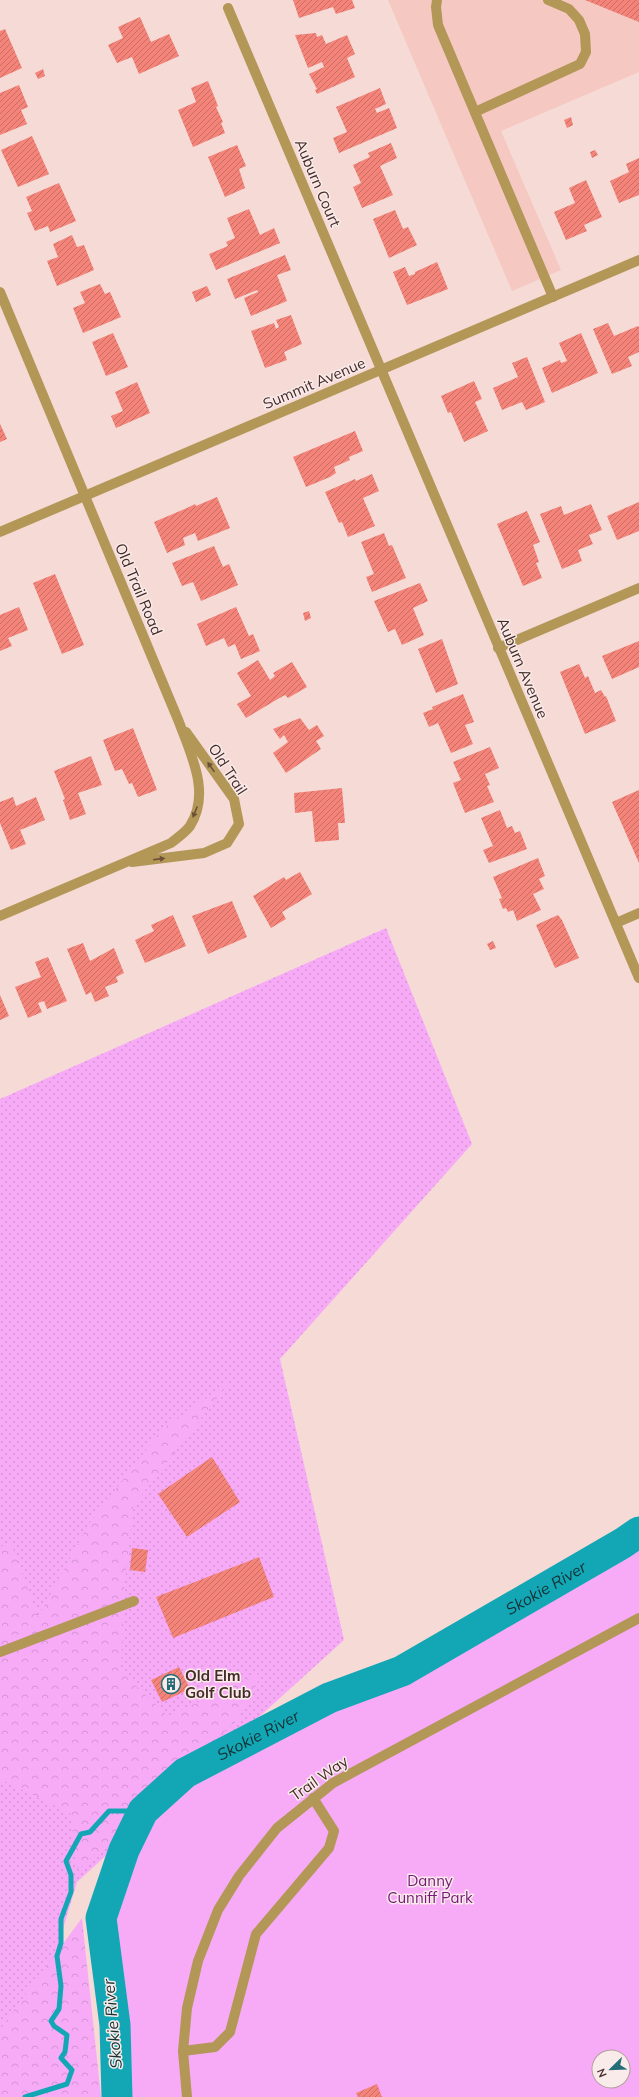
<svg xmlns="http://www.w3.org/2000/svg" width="639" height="2097" font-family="Mulish,sans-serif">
  <defs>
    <pattern id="grass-dots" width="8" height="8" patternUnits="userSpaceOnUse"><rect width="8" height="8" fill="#f7abf7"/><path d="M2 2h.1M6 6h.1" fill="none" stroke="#d593d4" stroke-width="1.8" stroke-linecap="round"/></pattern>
    <pattern id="forest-crowns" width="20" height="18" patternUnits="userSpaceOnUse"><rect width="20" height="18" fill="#f7abf7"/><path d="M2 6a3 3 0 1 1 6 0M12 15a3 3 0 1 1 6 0" fill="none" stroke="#d593d4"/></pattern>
    <pattern id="building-hatch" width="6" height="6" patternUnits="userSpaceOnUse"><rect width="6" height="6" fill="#f48479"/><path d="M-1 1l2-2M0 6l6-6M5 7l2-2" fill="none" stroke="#c76c63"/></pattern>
  </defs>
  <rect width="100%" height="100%" fill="#f5dad6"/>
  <polygon fill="#f6c8c2" points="388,0 639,0 639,72 501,131 561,270 512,291"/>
  <polygon fill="url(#grass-dots)" points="386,928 472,1144 280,1359 344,1640 77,1882 13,2097 0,2097 0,1099"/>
  <g fill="url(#forest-crowns)">
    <polygon points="229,1383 133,1506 124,1590 121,1672 168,1716 263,1672 239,1718 78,1870 70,1813 0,1779 0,1547 11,1543 38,1617 88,1525 163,1428"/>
    <polygon points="82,1918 101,2097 0,2097 0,2029"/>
  </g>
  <path fill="#f7abf7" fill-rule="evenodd" d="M639,1547V2097H125L110,1936L144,1828L210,1768ZM599,2057H623V2081H599Z"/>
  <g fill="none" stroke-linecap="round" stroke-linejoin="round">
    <polyline stroke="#13a7b6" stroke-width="5" points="25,2097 67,2084 72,2070 61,2058 65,2052 67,2035 54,2026 51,2021 59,2009 61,1986 57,1956 61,1943 61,1919 71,1892 71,1875 66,1861 81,1834 90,1832 109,1811 143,1811"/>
    <path stroke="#13a7b6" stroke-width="31" id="s1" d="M117,2097L115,2025L101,1918L124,1850L143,1811L185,1773L329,1698L402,1671L623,1543L639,1532"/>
  </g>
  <g fill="url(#building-hatch)">
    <polygon points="293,0 352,0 355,8 336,14 333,7 299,18"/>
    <polygon points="585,0 639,0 639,22"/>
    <polygon points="140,17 151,42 169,34 179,56 139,74 132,57 117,63 108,45 123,38 118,27"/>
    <polygon points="5,29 22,68 0,78 0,31"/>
    <polygon points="316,33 317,37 322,35 326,44 347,35 355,54 347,58 355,77 317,94 315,90 317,89 309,74 324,67 322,62 308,68 295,35"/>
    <polygon points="43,69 45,76 38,79 35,73"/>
    <polygon points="208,81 218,106 216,107 223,122 221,123 225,133 193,147 178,110 196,102 191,88"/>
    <polygon points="19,85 28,107 21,110 27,124 0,135 0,93"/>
    <polygon points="380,88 386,104 375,109 377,113 389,108 397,128 339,153 333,138 347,132 336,107"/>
    <polygon points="571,117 573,125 567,128 564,120"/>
    <polygon points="32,136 49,174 18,187 1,150"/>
    <polygon points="391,143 397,158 380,166 393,195 362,208 353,187 361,183 353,165 370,157 368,153"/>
    <polygon points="237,145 246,166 239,169 245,188 225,197 208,157"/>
    <polygon points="595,150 598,155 592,158 590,152"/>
    <polygon points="639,158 639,195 619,203 610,181 629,172 626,164"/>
    <polygon points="586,180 602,217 584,225 587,231 566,240 554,212 575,203 569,188"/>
    <polygon points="59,183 76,221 50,232 48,226 35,231 27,213 32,211 26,197"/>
    <polygon points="249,209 260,235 274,228 280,243 216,270 209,254 228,246 226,242 235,238 227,218"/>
    <polygon points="395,210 403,229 408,227 417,245 389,258 373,219"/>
    <polygon points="72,235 77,247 84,245 94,270 57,286 47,261 58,257 53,244"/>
    <polygon points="285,255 291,270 277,275 287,301 251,316 244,298 258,292 257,290 235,299 227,279"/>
    <polygon points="437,262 448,289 407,305 393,272 405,267 409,276 415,274 415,272"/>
    <polygon points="100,284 105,294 110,292 121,317 83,333 73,308 85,303 80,292"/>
    <polygon points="207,286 211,295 196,302 192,292"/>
    <polygon points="291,315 302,344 284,352 287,360 265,368 251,331 274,323 276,329 279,327 276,320"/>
    <polygon points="608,323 614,336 638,326 639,327 639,352 628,357 632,366 612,374 593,329"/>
    <polygon points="113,333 128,367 106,376 92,342"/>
    <polygon points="581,333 598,373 552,393 542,368 560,360 561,363 567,361 559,343"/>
    <polygon points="527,357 545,402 526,410 522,402 502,410 493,388 518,377 512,363"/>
    <polygon points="474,381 482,399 475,402 488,431 464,442 451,412 448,413 441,396"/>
    <polygon points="137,382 150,413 116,428 111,416 123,411 115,392"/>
    <polygon points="0,424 7,439 0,442"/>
    <polygon points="355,431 363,451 349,457 350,460 334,467 336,473 330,477 306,487 293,457"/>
    <polygon points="372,474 379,491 363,498 375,526 348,537 342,522 339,523 325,492 355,479 356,481"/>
    <polygon points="217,497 230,528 198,541 195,533 183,538 185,545 167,553 154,522 187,508 195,504 196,506"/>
    <polygon points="639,502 639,531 617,540 607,516"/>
    <polygon points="591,504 602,530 589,535 593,544 578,550 582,561 562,569 540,514 561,506 564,515"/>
    <polygon points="527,511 540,542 533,545 539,562 536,563 542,578 523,586 497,524"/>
    <polygon points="384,533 389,546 392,545 406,578 372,592 366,577 374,574 361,542"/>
    <polygon points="214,546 223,567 229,564 238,585 201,601 193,582 182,586 172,563"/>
    <polygon points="55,574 84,645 62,654 33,583"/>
    <polygon points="420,583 428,601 413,608 424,635 402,645 395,629 388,632 374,601"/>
    <polygon points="19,607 28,630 8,638 12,646 0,651 0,615"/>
    <polygon points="236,607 249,636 253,634 260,651 241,659 235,644 228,647 224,638 206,646 197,624"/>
    <polygon points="309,611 311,618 305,621 303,613"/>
    <polygon points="442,639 458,684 436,693 418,649"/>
    <polygon points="639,641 639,667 612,679 602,656"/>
    <polygon points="258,660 270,680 275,676 273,673 292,662 307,687 288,698 285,695 276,700 246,718 237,704 251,696 237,673"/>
    <polygon points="579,664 585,678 588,676 595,693 601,690 605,697 606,696 616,721 585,734 560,672"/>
    <polygon points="463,694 474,722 465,725 473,744 451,753 438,723 429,727 423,713 433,709 432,707"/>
    <polygon points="300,718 309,730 317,725 324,736 316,741 321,749 286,773 273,753 288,742 284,735 280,739 273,729"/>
    <polygon points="133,728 157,790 138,797 132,783 129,784 122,769 115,771 103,740"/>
    <polygon points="490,747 499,768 485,774 490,785 487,786 494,802 465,813 453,783 461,780 453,762"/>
    <polygon points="91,756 102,785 78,793 86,814 70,820 63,800 65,799 54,771"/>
    <polygon points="342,788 345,823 338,823 339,840 315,842 312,811 295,813 294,793"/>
    <polygon points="639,790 639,863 612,802"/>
    <polygon points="13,797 16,806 36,797 45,820 20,830 26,844 11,850 0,823 0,802"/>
    <polygon points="500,810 507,828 512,826 515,833 520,831 527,849 489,863 483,850 493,846 481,818"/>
    <polygon points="538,858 545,876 539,879 544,889 533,894 541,910 517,921 513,910 508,912 506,908 503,909 499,899 502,898 493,877"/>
    <polygon points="300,872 312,894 282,912 286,919 271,928 253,896 284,877 286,880"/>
    <polygon points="232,901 247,937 208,954 192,916"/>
    <polygon points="173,915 186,946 145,963 135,940 154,931 151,925"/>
    <polygon points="558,915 562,920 579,958 555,968 536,925"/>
    <polygon points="493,941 496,948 490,950 487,944"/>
    <polygon points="83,943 90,961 114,948 124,973 116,977 118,982 105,987 109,996 95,1002 91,992 86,995 67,949"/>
    <polygon points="48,957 67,1001 47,1009 44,1001 38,1003 42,1012 28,1018 15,987 41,977 35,962"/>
    <polygon points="0,995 9,1016 0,1020"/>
    <polygon points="212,1457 240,1502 187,1537 158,1494"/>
    <polygon points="132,1548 148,1550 145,1572 130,1570"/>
    <polygon points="259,1557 274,1597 173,1638 156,1597"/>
    <polygon points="179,1667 190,1689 162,1702 151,1680"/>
    <polygon points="377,2084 382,2097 358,2097 356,2093"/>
  </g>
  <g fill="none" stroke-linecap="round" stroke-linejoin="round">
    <g stroke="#b39757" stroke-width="10">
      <polyline points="437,0 436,7 438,25 553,297"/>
      <polyline points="228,8 639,978"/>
      <polyline points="475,112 580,64 586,52 585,34 579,20 569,9 548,0"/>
      <path d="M0,292L179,722C191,755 211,793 190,826C186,832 177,838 171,843L0,916"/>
      <polyline points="0,532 639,260"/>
      <polyline points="498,648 639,588"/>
      <polyline points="132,862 204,853 227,843 239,824 234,799 186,732"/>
      <polyline points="616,923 639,913"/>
      <polyline points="0,1652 134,1601"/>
      <polyline points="183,2051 215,2047 230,2032 256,1934 329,1848 334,1831 313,1798"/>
      <polyline points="187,2097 183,2051 187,2008 198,1961 218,1910 239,1876 277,1828 333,1783 639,1618"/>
    </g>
  </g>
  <defs><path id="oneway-solid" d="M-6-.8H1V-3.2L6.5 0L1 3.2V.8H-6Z"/></defs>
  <g fill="#6b5138">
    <use href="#oneway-solid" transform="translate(211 767) rotate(-125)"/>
    <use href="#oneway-solid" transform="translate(195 812) rotate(112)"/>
    <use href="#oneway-solid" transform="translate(159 859) rotate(-7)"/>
  </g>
  <defs>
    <g id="building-ring" transform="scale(1)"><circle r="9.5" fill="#f9ebe9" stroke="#236d76" stroke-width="1.5"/><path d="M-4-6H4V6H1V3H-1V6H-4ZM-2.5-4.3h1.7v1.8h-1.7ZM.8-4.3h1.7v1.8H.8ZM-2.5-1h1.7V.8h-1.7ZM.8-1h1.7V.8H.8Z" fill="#236d76"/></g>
  </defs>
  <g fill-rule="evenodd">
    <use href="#building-ring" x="171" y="1684"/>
  </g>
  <g text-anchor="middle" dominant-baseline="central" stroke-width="3" stroke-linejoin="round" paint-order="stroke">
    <g font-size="15" fill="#442b28" stroke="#f9ebe9">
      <text transform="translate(318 183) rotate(67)">Auburn Court</text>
      <text transform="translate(314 383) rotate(-23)">Summit Avenue</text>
      <text transform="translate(139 589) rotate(67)">Old Trail Road</text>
      <text transform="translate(523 668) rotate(67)">Auburn Avenue</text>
      <text transform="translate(228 769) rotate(57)">Old Trail</text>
      <text transform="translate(319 1778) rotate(-35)">Trail Way</text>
    </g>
    <g font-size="15" font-weight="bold" fill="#442b28" stroke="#f9ebe9" text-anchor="start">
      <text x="185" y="1675">Old Elm<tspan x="185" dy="17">Golf Club</tspan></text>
    </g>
    <g font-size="15" fill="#751678" stroke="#f9ebe9">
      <text x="430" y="1880">Danny<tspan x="430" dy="17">Cunniff Park</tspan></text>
    </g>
    <g font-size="16" font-style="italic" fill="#153134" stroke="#f9ebe9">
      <text stroke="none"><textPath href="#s1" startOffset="758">Skokie River</textPath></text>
      <text stroke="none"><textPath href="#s1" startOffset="434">Skokie River</textPath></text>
      <text transform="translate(112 2024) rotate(-95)">Skokie River</text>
    </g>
  </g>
  <g transform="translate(611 2069) rotate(247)"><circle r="19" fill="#f9ebe9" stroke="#b19e9c"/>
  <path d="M0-3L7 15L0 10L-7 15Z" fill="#236d76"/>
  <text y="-6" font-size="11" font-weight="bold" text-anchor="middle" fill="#442b28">N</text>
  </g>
</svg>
